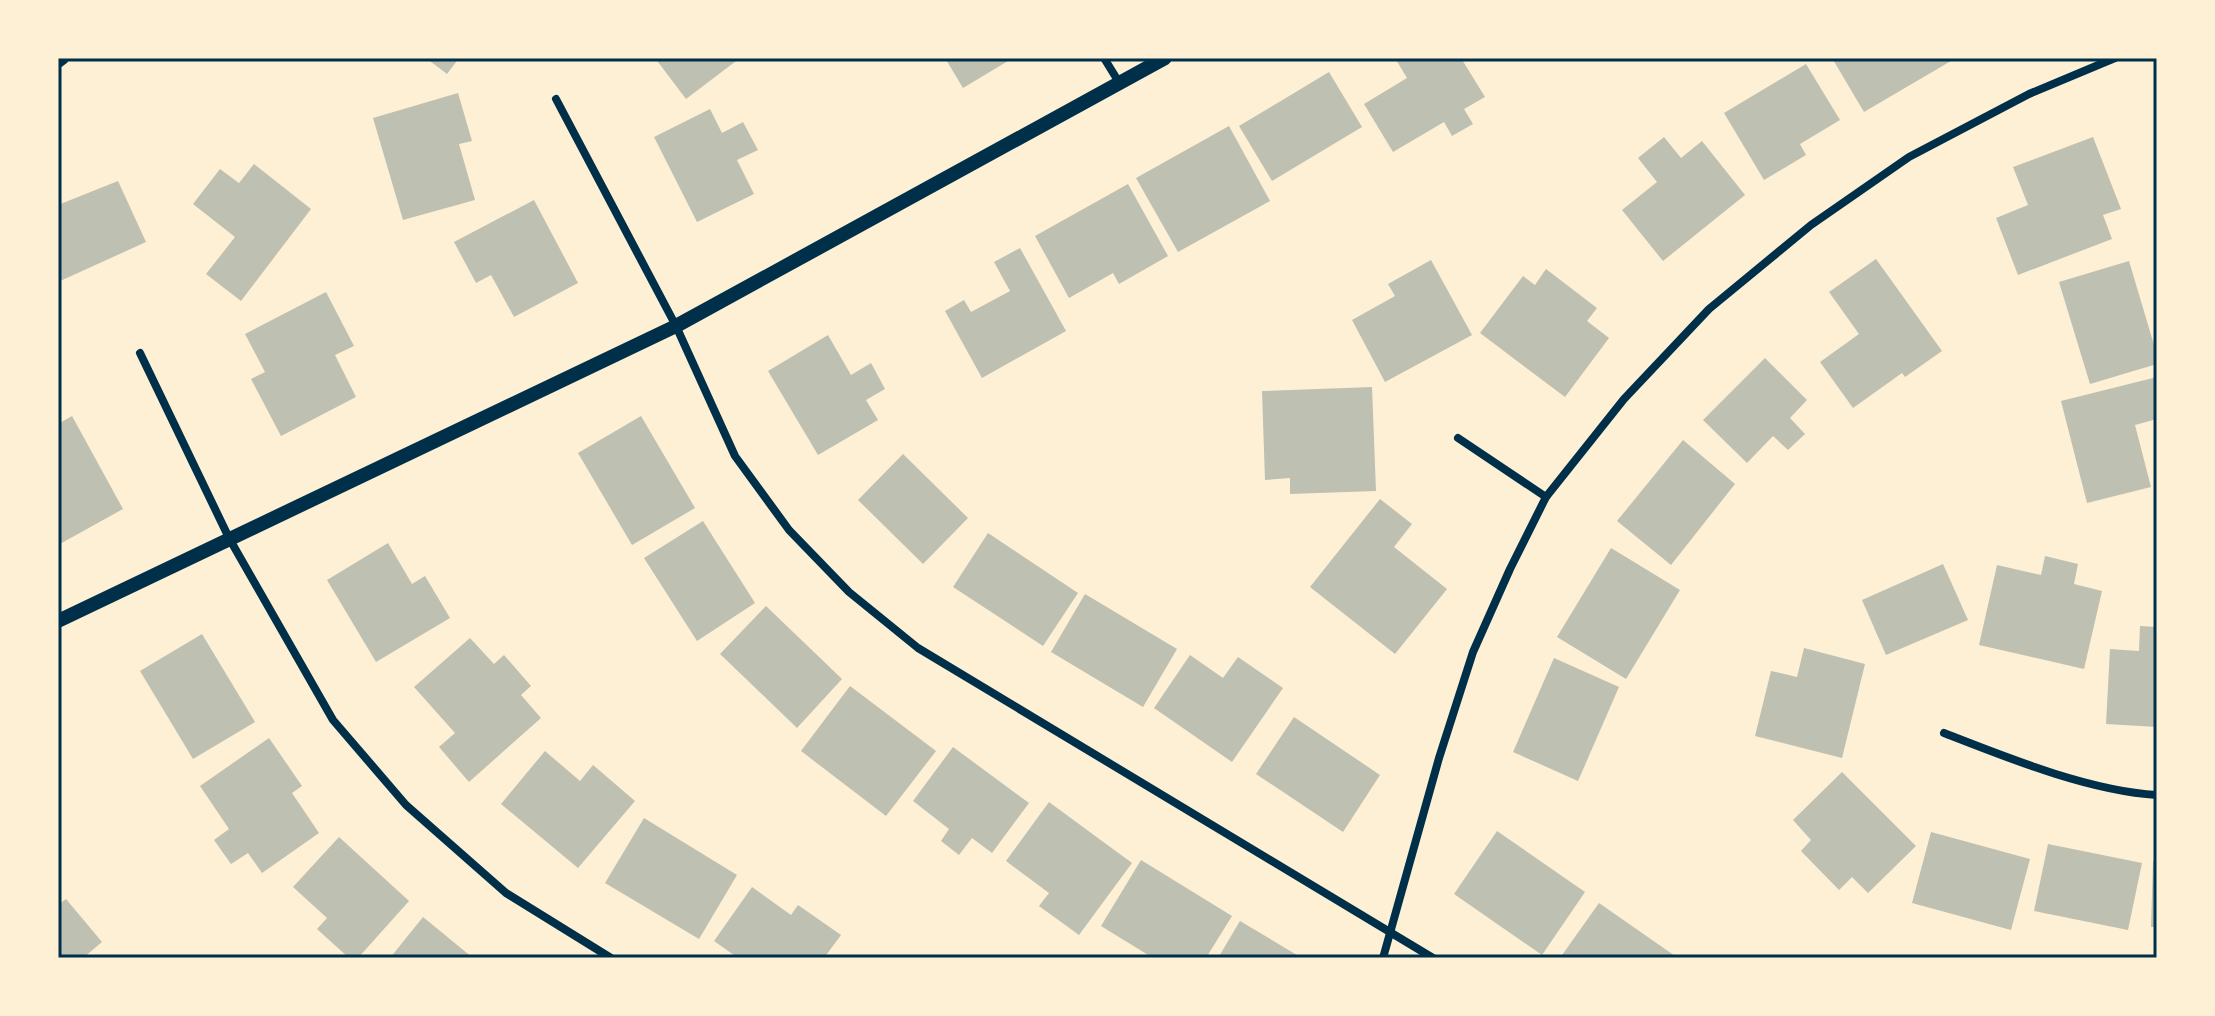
<svg xmlns="http://www.w3.org/2000/svg" width="2215" height="1016" font-family="Raleway,sans-serif">
  <rect width="100%" height="100%" fill="#fdf0d5"/>
  <g fill="#bec0b2">
    <polygon points="426,58 459,58 447,74"/>
    <polygon points="655,58 740,58 686,99"/>
    <polygon points="945,58 1013,58 963,88"/>
    <polygon points="1395,58 1461,58 1485,97 1464,109 1473,124 1452,136 1444,122 1393,152 1364,104 1407,78"/>
    <polygon points="1832,58 1956,58 1864,112"/>
    <polygon points="1806,64 1840,120 1800,144 1806,155 1764,180 1724,113"/>
    <polygon points="1329,72 1362,127 1272,181 1239,126"/>
    <polygon points="458,93 472,141 459,144 475,200 403,220 373,118"/>
    <polygon points="710,109 722,133 743,122 758,150 737,160 754,194 697,222 654,137"/>
    <polygon points="1229,126 1270,201 1178,252 1136,178"/>
    <polygon points="1664,137 1681,158 1702,141 1745,195 1663,261 1622,210 1657,182 1638,158"/>
    <polygon points="2093,137 2121,209 2103,215 2112,239 2018,275 1996,218 2028,205 2013,167"/>
    <polygon points="254,164 311,209 241,301 206,274 235,237 193,204 220,169 239,183"/>
    <polygon points="118,181 146,242 58,282 58,205"/>
    <polygon points="1128,184 1168,256 1119,284 1113,273 1069,298 1035,236"/>
    <polygon points="534,200 578,283 514,317 491,275 476,283 454,242"/>
    <polygon points="1020,248 1066,331 982,378 945,311 964,300 971,312 1010,291 994,262"/>
    <polygon points="1876,259 1942,351 1905,377 1902,373 1853,408 1820,362 1859,334 1829,292"/>
    <polygon points="1431,260 1472,335 1385,382 1352,320 1395,296 1388,284"/>
    <polygon points="2129,261 2157,355 2157,364 2090,384 2059,282"/>
    <polygon points="1546,269 1597,308 1587,321 1609,338 1565,397 1480,333 1523,276 1535,285"/>
    <polygon points="326,292 354,346 335,355 356,397 281,436 251,379 265,372 245,334"/>
    <polygon points="828,335 851,375 871,363 885,389 866,400 878,420 818,455 768,371"/>
    <polygon points="1765,358 1807,400 1790,418 1805,434 1788,450 1773,436 1747,463 1703,420"/>
    <polygon points="2157,377 2157,419 2135,425 2151,487 2087,503 2061,401"/>
    <polygon points="1372,387 1376,491 1290,494 1290,478 1265,480 1262,391"/>
    <polygon points="72,416 123,509 58,545 58,424"/>
    <polygon points="641,416 695,508 632,545 578,453"/>
    <polygon points="1683,440 1735,484 1671,565 1617,521"/>
    <polygon points="903,454 968,518 923,564 858,500"/>
    <polygon points="1380,499 1412,524 1394,547 1447,589 1395,654 1310,587"/>
    <polygon points="703,521 755,603 697,641 644,558"/>
    <polygon points="988,533 1078,593 1043,646 953,587"/>
    <polygon points="388,543 412,584 425,576 450,618 376,662 327,580"/>
    <polygon points="1611,548 1680,590 1626,679 1557,637"/>
    <polygon points="2045,556 2078,564 2074,584 2102,591 2084,669 1979,645 1997,565 2041,575"/>
    <polygon points="1943,564 1968,620 1886,655 1862,600"/>
    <polygon points="1085,594 1177,649 1143,707 1051,652"/>
    <polygon points="766,606 842,679 797,728 720,654"/>
    <polygon points="2140,626 2157,627 2157,727 2106,724 2110,649 2139,651"/>
    <polygon points="202,634 255,722 193,759 140,671"/>
    <polygon points="470,638 494,664 504,655 531,686 521,695 541,718 469,782 439,747 455,733 414,687"/>
    <polygon points="1804,648 1865,664 1842,758 1755,736 1771,671 1797,677"/>
    <polygon points="1190,655 1223,678 1238,657 1283,688 1232,762 1154,708"/>
    <polygon points="1554,658 1619,687 1578,781 1513,752"/>
    <polygon points="850,686 936,751 886,816 801,751"/>
    <polygon points="1294,717 1380,775 1343,832 1256,774"/>
    <polygon points="269,738 302,786 292,793 319,833 262,873 248,853 231,864 214,840 229,829 200,786"/>
    <polygon points="953,747 1029,803 992,853 972,838 959,855 941,841 949,829 913,801"/>
    <polygon points="545,751 580,781 593,765 635,801 578,868 501,804"/>
    <polygon points="1842,772 1916,846 1868,893 1852,877 1839,890 1801,851 1811,840 1793,820"/>
    <polygon points="1049,802 1132,863 1079,935 1039,906 1049,893 1006,861"/>
    <polygon points="644,818 737,875 699,939 605,883"/>
    <polygon points="1497,831 1585,892 1542,955 1454,894"/>
    <polygon points="1931,832 2030,859 2011,930 1912,903"/>
    <polygon points="339,837 409,901 358,958 349,958 317,929 327,918 293,887"/>
    <polygon points="2048,844 2142,863 2128,930 2034,911"/>
    <polygon points="1141,860 1232,916 1206,958 1153,958 1101,926"/>
    <polygon points="2153,861 2157,861 2157,927 2151,927"/>
    <polygon points="752,887 791,915 798,905 841,935 824,958 738,958 714,941"/>
    <polygon points="66,899 102,942 83,958 58,958 58,905"/>
    <polygon points="1599,903 1678,958 1560,958"/>
    <polygon points="423,917 473,958 390,958"/>
    <polygon points="1240,921 1302,958 1218,958"/>
  </g>
  <g fill="none" stroke-linecap="round" stroke-linejoin="round">
    <g stroke="#003049" stroke-width="8">
      <polyline points="1104,58 1120,84"/>
      <polyline points="556,99 676,326 735,456 789,530 849,592 918,648 1433,958"/>
      <polyline points="140,353 229,538 333,720 406,805 506,893 611,958"/>
      <polyline points="1458,438 1546,497"/>
      <path d="M1944,733C2008,758 2089,791 2157,795"/>
      <polyline points="1383,958 1439,758 1473,652 1510,569 1546,497 1624,399 1709,309 1811,225 1909,157 2029,94 2115,58"/>
    </g>
    <g stroke="#003049" stroke-width="14">
      <polyline points="58,61 62,58"/>
      <polyline points="58,621 676,326 1165,58"/>
    </g>
  </g>
  <rect width="2215" height="1016" fill="none" stroke="#fdf0d5" stroke-width="120"/>
  <rect x="60" y="60" width="2095" height="896" fill="none" stroke="#003049" stroke-width="3"/>
</svg>
